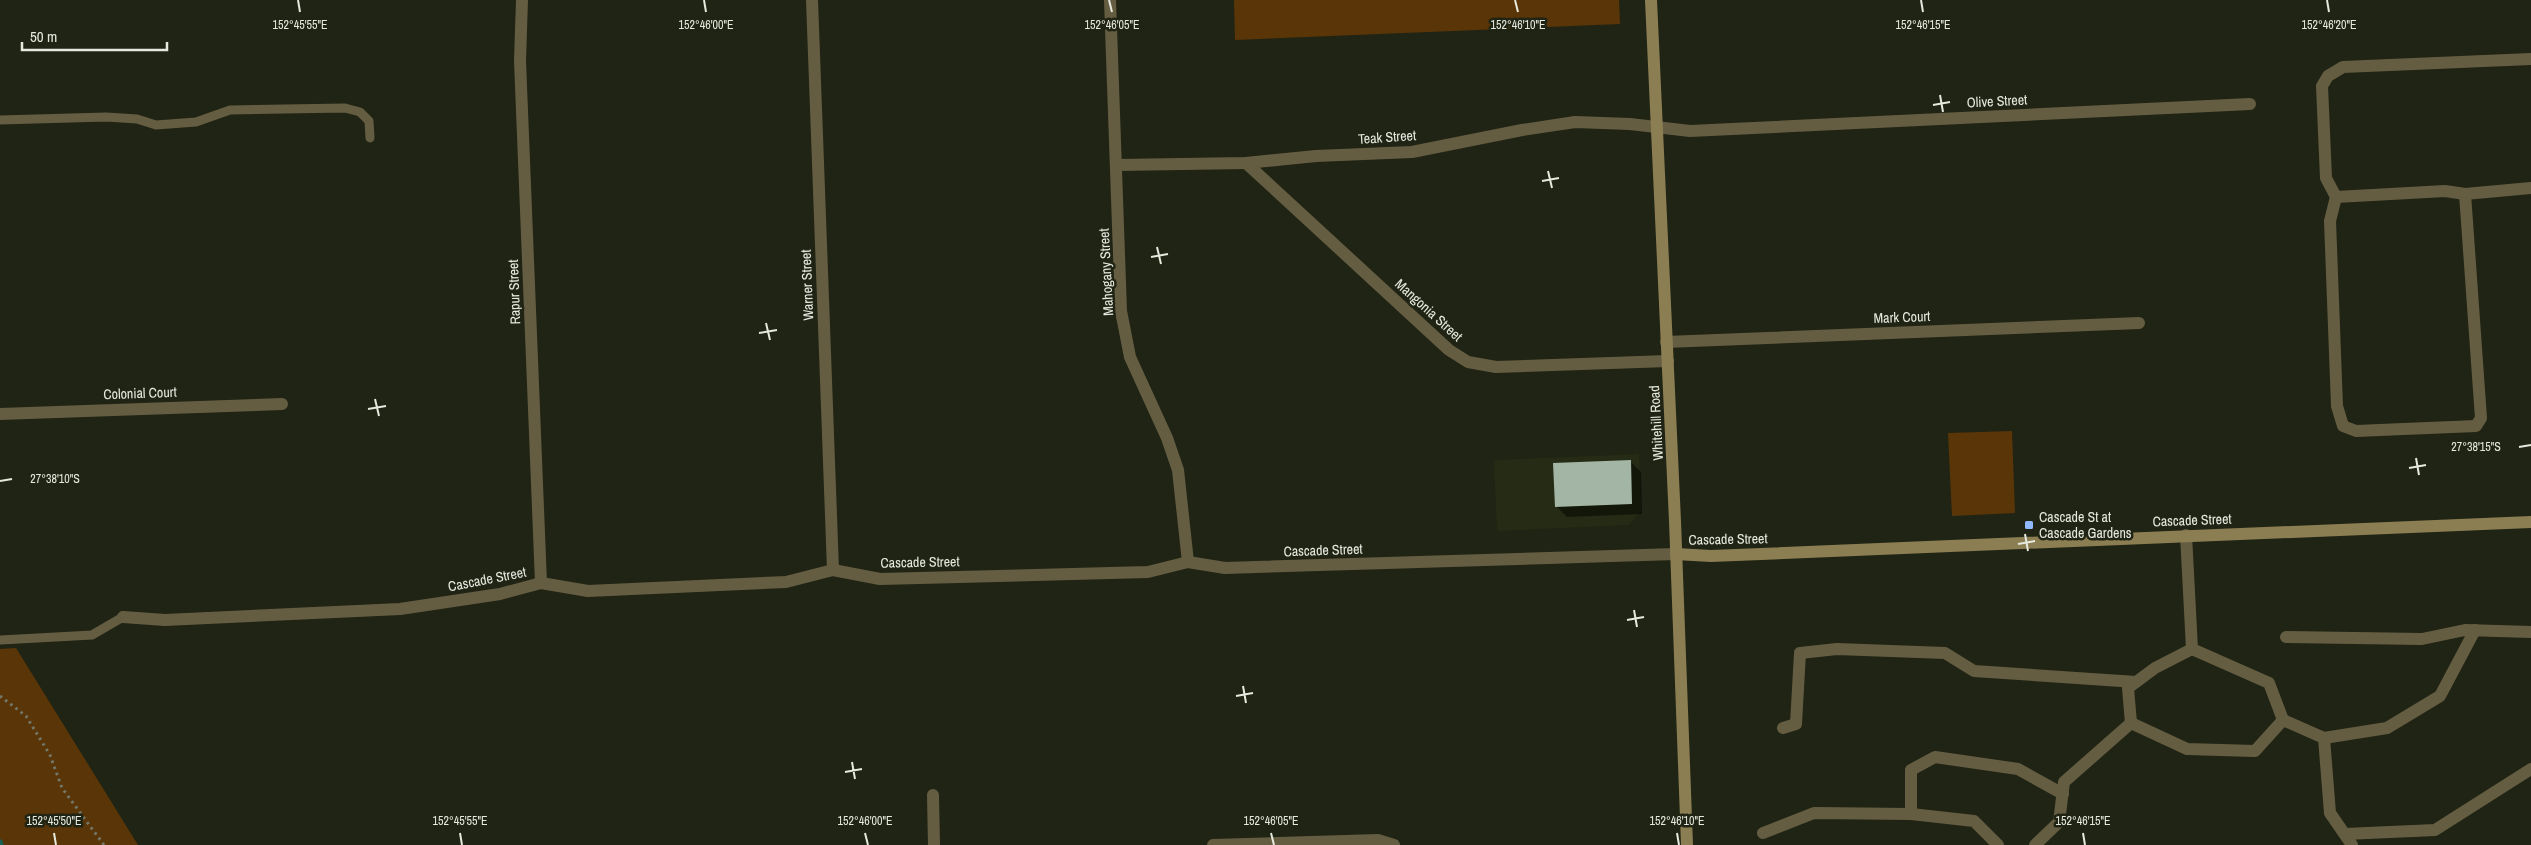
<svg xmlns="http://www.w3.org/2000/svg" width="2531" height="845" font-family="'Archivo Narrow',sans-serif">
  <rect width="100%" height="100%" fill="#202414"/>
  <polygon fill="#252b14" points="1639,454 1641,510 1629,525 1497,531 1494,460"/>
  <g fill="#5a3507">
    <polygon points="1234,0 1619,0 1620,24 1235,40"/>
    <polygon points="2012,431 2015,513 1952,516 1948,433"/>
    <polygon points="16,648 138,845 0,845 0,649"/>
  </g>
  <polygon fill="#0007" points="1630,461 1641,472 1642,514 1567,517 1556,506"/>
  <g fill="none" stroke-linecap="round" stroke-linejoin="round">
    <polyline stroke="#196153" stroke-width="5.5" points="0,842 1,845"/>
  </g>
  <polygon fill="#a3b5a5" points="1631,460 1632,504 1555,507 1553,463"/>
  <g fill="none" stroke-linecap="round" stroke-linejoin="round">
    <polyline stroke="#737769" stroke-width="3" stroke-dasharray="2.5 4" stroke-linecap="butt" points="0,696 26,716 50,755 62,788 104,845"/>
    <g stroke="#655d42" stroke-width="9">
      <polyline points="0,120 106,117 137,119 156,125 196,122 230,110 345,108 360,112 369,121 370,138"/>
      <polyline points="1,640 92,635 123,617"/>
    </g>
    <g stroke="#655d42" stroke-width="12">
      <polyline points="522,0 520,61 541,583"/>
      <polyline points="812,0 833,570"/>
      <polyline points="1110,0 1121,311 1130,357 1167,438 1178,470 1188,562"/>
      <polyline points="2531,59 2343,67 2328,76 2322,86 2326,178 2336,197 2445,191 2465,194 2531,188"/>
      <polyline points="1246,163 1449,350 1468,362 1496,367 1668,361"/>
      <polyline points="1117,165 1246,163 1316,156 1412,152 1522,130 1575,122 1630,124 1690,131 2250,104"/>
      <polyline points="2336,197 2330,221 2337,406 2343,426 2356,431 2476,426 2481,418 2465,194"/>
      <polyline points="1666,342 2139,323"/>
      <polyline points="0,414 282,404"/>
      <polyline points="2186,535 2192,649 2269,683 2283,720 2255,751 2187,749 2131,723 2128,688 2155,668 2192,649"/>
      <polyline points="123,617 165,620 400,609 500,594 541,583 588,591 786,582 833,570 880,579 1148,572 1188,562 1225,568 1676,554"/>
      <polyline points="2286,637 2422,639 2465,630 2531,632"/>
      <polyline points="2283,720 2324,738 2330,813 2352,845"/>
      <polyline points="1783,728 1796,724 1800,653 1837,649 1945,653 1974,671 2136,682"/>
      <polyline points="2324,738 2387,728 2440,696 2475,630"/>
      <polyline points="933,795 934,845"/>
      <polyline points="1911,814 1911,770 1935,757 2018,769 2063,794"/>
      <polyline points="1763,833 1814,813 1911,814 1974,821 1998,845"/>
      <polyline points="2345,834 2435,830 2531,769"/>
      <polyline points="1213,845 1378,840 1394,845"/>
      <polyline points="2035,845 2059,822 2064,782 2131,723"/>
    </g>
    <g stroke="#8c7e53" stroke-width="12">
      <polyline points="1651,0 1675,521 1687,845"/>
      <polyline points="1676,554 1711,556 2531,522"/>
    </g>
  </g>
  <path fill="none" stroke="#e6e9de" stroke-width="2" d="M298,0L300,12M704,0L706,12M1109,0L1112,12M1515,0L1518,12M1921,0L1923,12M2327,0L2329,12M1940,95L1943,112M1933,105L1950,102M1548,171L1552,188M1542,181L1559,178M1157,247L1161,264M1151,257L1168,254M766,323L770,340M759,333L777,330M375,399L379,416M368,409L386,406M2519,447L2531,445M2416,458L2419,475M2409,468L2426,465M0,481L12,479M2025,534L2028,551M2018,544L2035,541M1634,610L1637,627M1627,620L1644,617M1243,686L1246,703M1236,696L1253,693M852,762L855,779M845,772L862,769M54,833L56,845M460,833L462,845M865,833L868,845M1271,833L1274,845M1677,833L1679,845M2083,833L2085,845"/>
  <rect fill="#8fb8fd" stroke="#202414" stroke-width="2" x="2024" y="520" width="10" height="10" rx="2.5"/>
  <g text-anchor="middle" dominant-baseline="central" stroke-width="5" stroke-linejoin="round" paint-order="stroke">
    <g font-size="14" fill="#e6e9de" stroke="#202414">
      <text transform="translate(1997 101) rotate(-3)">Olive Street</text>
      <text transform="translate(1387 137) rotate(-4)">Teak Street</text>
      <text transform="translate(1106 272) rotate(-93)">Mahogany Street</text>
      <text transform="translate(807 285) rotate(-92)">Warner Street</text>
      <text transform="translate(514 292) rotate(-92)">Rapur Street</text>
      <text transform="translate(1429 310) rotate(42)">Mangonia Street</text>
      <text transform="translate(1902 317) rotate(-2)">Mark Court</text>
      <text transform="translate(140 393) rotate(-2)">Colonial Court</text>
      <text transform="translate(1656 423) rotate(-93)">Whitehill Road</text>
      <text transform="translate(2192 520) rotate(-2)">Cascade Street</text>
      <text transform="translate(1728 539) rotate(-1)">Cascade Street</text>
      <text transform="translate(1323 550) rotate(-2)">Cascade Street</text>
      <text transform="translate(920 562) rotate(-1)">Cascade Street</text>
      <text transform="translate(487 579) rotate(-11)">Cascade Street</text>
    </g>
    <g font-size="14" fill="#e6e9de" stroke="#202414" text-anchor="start">
      <text x="2039" y="517">Cascade St at<tspan x="2039" dy="16">Cascade Gardens</tspan></text>
    </g>
  </g>
  <g font-size="12" text-anchor="middle" fill="#e6e9de" stroke="#202414" stroke-width="5" stroke-linejoin="round" paint-order="stroke">
    <text x="300" y="29">152°45'55"E</text>
    <text x="706" y="29">152°46'00"E</text>
    <text x="1112" y="29">152°46'05"E</text>
    <text x="1518" y="29">152°46'10"E</text>
    <text x="1923" y="29">152°46'15"E</text>
    <text x="2329" y="29">152°46'20"E</text>
    <text x="2476" y="451">27°38'15"S</text>
    <text x="55" y="483">27°38'10"S</text>
    <text x="54" y="825">152°45'50"E</text>
    <text x="460" y="825">152°45'55"E</text>
    <text x="865" y="825">152°46'00"E</text>
    <text x="1271" y="825">152°46'05"E</text>
    <text x="1677" y="825">152°46'10"E</text>
    <text x="2083" y="825">152°46'15"E</text>
  </g>
  <path d="M22 42v8h145v-8" fill="none" stroke="#e6e9de" stroke-width="2.5"/>
  <text x="30" y="42" font-size="15" fill="#e6e9de" stroke="#202414" stroke-width="4" paint-order="stroke">50 m</text>
</svg>
